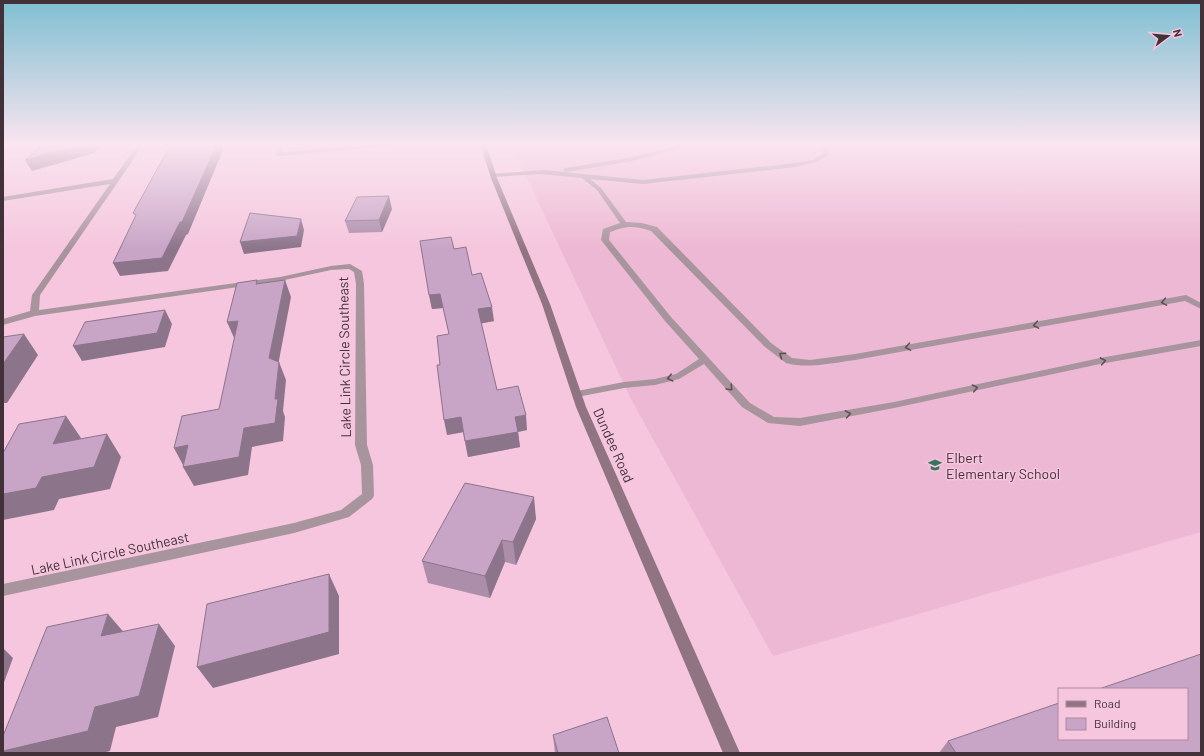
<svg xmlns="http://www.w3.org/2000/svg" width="1204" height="756" font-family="Barlow,sans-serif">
  <rect width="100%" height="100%" fill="#f5c6dd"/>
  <polygon fill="#edb8d3" points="511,144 1195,144 1201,146 1201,532 773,656 631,399"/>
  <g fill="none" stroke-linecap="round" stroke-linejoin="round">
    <g fill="#a8949d" fill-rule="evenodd">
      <polygon points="278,144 284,144 282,152 372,144 390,144 387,146 279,156 276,154"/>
      <polygon points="686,144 694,144 633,161 566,172 563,170 566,168 633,157"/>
      <path d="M820,144H828V155L817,162L795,167L643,184L590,179L601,188L626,222L642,223L657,227L771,343L792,358L810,360L855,354L1186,295L1201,303V309L1185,301L855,360C832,363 808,369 786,363L765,347L651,231C634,225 626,226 610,232L609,240L671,317L750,403L774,417L800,418L894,402L1100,358L1201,340V346L1100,364L894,408L800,426L768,423L742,407L704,364L679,379L655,385L624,388L577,397L573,396L572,394L573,392L577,391L624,382L655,379L676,374L699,359L665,321L601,240L603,229L620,223L597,190L582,178L540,174L493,177L491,176V174L544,170L643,180L795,163L813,160L823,153V146Z"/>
    </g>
    <polygon fill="#a8949d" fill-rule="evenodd" points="138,144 144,144 40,295 39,310 280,277 331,266 350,264 362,271 364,284 367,445 373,465 374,496 372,499 349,517 294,533 3,596 3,584 294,523 341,510 362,494 361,465 355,445 356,284 354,272 349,269 331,270 280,281 35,316 3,325 3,319 30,311 32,295 110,184 3,201 3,197 113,179"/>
    <polygon fill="#907482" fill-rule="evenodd" points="480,144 486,144 497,178 550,304 586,407 740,753 723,753 576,407 542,304 491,178"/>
  </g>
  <g fill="#ac8eab">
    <polygon points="392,209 382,232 349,233 345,221"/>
    <polygon points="454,249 472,275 494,321 481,323 497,390 527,430 518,432 520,447 468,457 463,432 447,435 449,334 443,308 432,309 429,295"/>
    <polygon points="536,519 516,565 505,562 490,598 428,583 422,561"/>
    <polygon points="553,735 619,753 555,753"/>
    <polygon points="948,741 1201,753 939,753"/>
  </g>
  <g fill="#8c748b">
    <polygon points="83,144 101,144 94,153 32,171 25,160"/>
    <polygon points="217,144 221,144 223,150 188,234 186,235 168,271 120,276 113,263"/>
    <polygon points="389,196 392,209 382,232 379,220"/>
    <polygon points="301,219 304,230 301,247 244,254 240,242"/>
    <polygon points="285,280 291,297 276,376 269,358"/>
    <polygon points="440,294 443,308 432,309 429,295"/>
    <polygon points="492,307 494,321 479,324 478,309"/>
    <polygon points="165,310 172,324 165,347 82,361 73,346"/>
    <polygon points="238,321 235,340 227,322"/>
    <polygon points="24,334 38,355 7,403 3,403 3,364"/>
    <polygon points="279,362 286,380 283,411 285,417 283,441 252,447 248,475 194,486 183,467 244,428 275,399"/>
    <polygon points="526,415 527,430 517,432 515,417"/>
    <polygon points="66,416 81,438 69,467 53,444"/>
    <polygon points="461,417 464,432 447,435 444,420"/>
    <polygon points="518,432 520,447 468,457 465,441"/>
    <polygon points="107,434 121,457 110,489 59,499 54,510 3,520 3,494 42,477"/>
    <polygon points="188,445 184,467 174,448"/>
    <polygon points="534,497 536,519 516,565 513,542"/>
    <polygon points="502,540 505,562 490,598 485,576"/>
    <polygon points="329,574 339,596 339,654 213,688 197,667"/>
    <polygon points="108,614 127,636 101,636"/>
    <polygon points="159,624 175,646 158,717 116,727 110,751 103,753 3,753 3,751 95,707"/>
    <polygon points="3,648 13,658 3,685"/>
  </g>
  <g fill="#c8a5c7" stroke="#8c748b">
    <polygon points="43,144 83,144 25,160"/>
    <polygon points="171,144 217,144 182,222 180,222 162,258 113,263 136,215 133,213"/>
    <polygon points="389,196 379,220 345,221 357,197"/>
    <polygon points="250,213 301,219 297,236 240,242"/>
    <polygon points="451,237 454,249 466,247 472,275 481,273 492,307 478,309 497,390 518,386 526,415 515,417 518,432 465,441 461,417 444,420 437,365 440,365 437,336 449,334 440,294 429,295 420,241"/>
    <polygon points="257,280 256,284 285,280 269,358 279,362 275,399 278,399 275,423 244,428 239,457 183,467 188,445 174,448 182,416 219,409 238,321 227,322 237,283"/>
    <polygon points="165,310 157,333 73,346 85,322"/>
    <polygon points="24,334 3,364 3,337"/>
    <polygon points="66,416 53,444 107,434 94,467 42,477 36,488 3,494 3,453 19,424"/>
    <polygon points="465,483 534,497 513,542 502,540 485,576 422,561"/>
    <polygon points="329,574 329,632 197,667 207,604"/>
    <polygon points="108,614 101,636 159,624 139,696 95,707 88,731 3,751 3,736 47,627"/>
    <polygon points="1201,654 1201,753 956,753 948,741 1059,703 1059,739 1187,739 1187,689 1099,689"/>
    <polygon points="607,717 619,753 558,753 553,735"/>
  </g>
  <defs><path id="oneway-chevron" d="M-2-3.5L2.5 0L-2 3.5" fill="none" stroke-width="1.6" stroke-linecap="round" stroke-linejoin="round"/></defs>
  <g stroke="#614f58">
    <use href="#oneway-chevron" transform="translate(1164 302) rotate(170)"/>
    <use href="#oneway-chevron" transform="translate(1036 325) rotate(170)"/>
    <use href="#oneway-chevron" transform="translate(908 347) rotate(170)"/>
    <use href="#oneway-chevron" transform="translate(782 355) rotate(-144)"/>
    <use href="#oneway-chevron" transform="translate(1103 361) rotate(-11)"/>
    <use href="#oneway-chevron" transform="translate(670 378) rotate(167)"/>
    <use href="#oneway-chevron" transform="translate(730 388) rotate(47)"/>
    <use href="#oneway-chevron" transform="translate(975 388) rotate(-12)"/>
    <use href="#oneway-chevron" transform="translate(848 414) rotate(-10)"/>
  </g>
  <linearGradient id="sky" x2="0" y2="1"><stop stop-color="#7fbfd2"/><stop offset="0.58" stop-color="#fae5f0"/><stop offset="1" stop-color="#fae5f0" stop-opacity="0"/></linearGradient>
  <rect width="1204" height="249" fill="url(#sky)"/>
  <defs>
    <g id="school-bare" transform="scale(1.08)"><path d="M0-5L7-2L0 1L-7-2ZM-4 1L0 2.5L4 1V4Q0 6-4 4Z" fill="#38745e" stroke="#f5c6dd" stroke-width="2.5" paint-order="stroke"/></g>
  </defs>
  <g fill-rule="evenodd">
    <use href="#school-bare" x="935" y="465"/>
  </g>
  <g text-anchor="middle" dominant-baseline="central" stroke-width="3" stroke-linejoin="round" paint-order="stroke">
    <g font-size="14" fill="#43313a" stroke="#f5c6dd">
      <text transform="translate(344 357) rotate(-91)">Lake Link Circle Southeast</text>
      <text transform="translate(614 445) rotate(66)">Dundee Road</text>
      <text transform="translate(110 553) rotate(-12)">Lake Link Circle Southeast</text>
    </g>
    <g font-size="14" fill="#43313a" stroke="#f5c6dd" text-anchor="start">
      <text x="946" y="457">Elbert<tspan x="946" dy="16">Elementary School</tspan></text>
    </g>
  </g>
  <rect width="1204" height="756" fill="none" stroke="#43313a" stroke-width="8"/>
  <rect x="1058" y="688" width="130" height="52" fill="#f5c6dd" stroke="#ae8a9c"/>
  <rect x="1066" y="701" width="20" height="6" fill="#907482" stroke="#ae8a9c"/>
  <text x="1094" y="708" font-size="12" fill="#43313a">Road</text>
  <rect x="1066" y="718" width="20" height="12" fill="#c8a5c7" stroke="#ae8a9c"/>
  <text x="1094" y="728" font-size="12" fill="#43313a">Building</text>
  <g transform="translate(1168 36) rotate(74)" stroke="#f5c6dd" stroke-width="3" paint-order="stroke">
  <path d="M0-3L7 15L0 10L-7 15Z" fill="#43313a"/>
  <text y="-6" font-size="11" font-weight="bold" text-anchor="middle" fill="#43313a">N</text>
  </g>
</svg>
